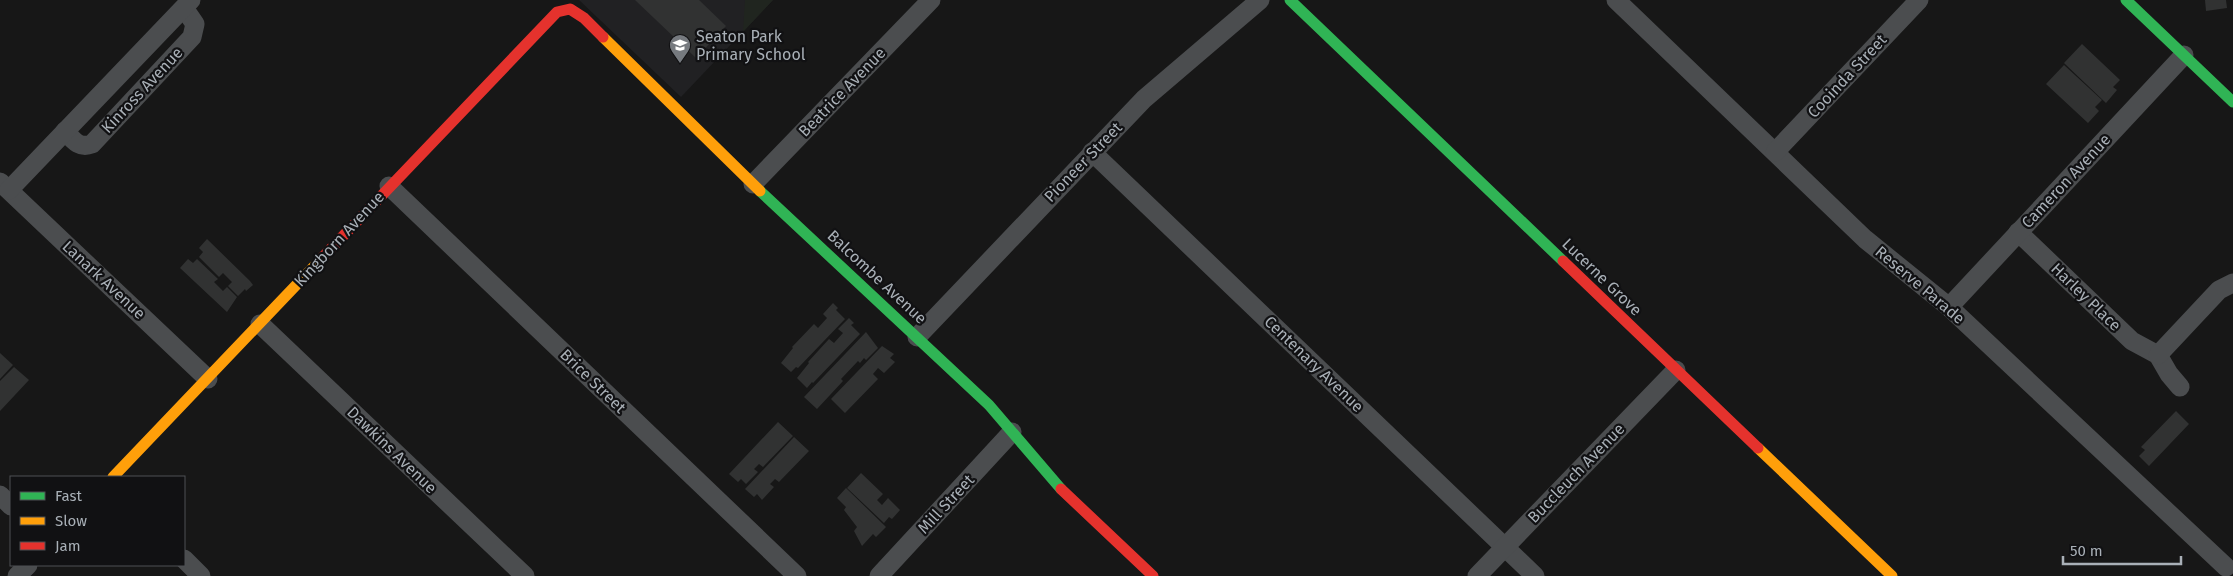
<svg xmlns="http://www.w3.org/2000/svg" width="2233" height="576" font-family="'Fira Sans',sans-serif">
  <rect width="100%" height="100%" fill="#171717"/>
  <polygon fill="#212123" points="579,0 773,0 681,97"/>
  <polygon fill="#20251f" points="745,0 773,0 743,32"/>
  <g fill="#313232">
    <polygon points="635,0 699,0 726,26 696,58"/>
    <polygon points="2205,0 2226,0 2227,8 2206,11"/>
    <polygon points="2082,44 2120,80 2113,87 2117,90 2106,103 2064,63"/>
    <polygon points="2064,65 2102,100 2095,107 2099,111 2088,123 2046,84"/>
    <polygon points="207,239 250,281 253,285 246,291 245,289 238,296 228,286 232,282 223,273 219,277 199,257 203,252 199,248"/>
    <polygon points="188,259 193,263 197,259 218,279 214,282 223,291 227,287 237,297 227,312 180,268"/>
    <polygon points="833,303 838,308 836,310 845,319 798,368 796,367 791,372 781,363 793,348 792,347 814,324 818,328 827,318 823,314"/>
    <polygon points="849,318 854,323 851,325 860,334 813,383 812,382 807,388 797,378 809,363 808,362 829,339 834,343 843,333 838,329"/>
    <polygon points="866,332 878,348 866,360 864,358 860,363 858,361 841,379 843,381 817,409 804,397"/>
    <polygon points="882,346 894,354 890,358 895,362 884,373 878,368 873,374 878,379 845,413 831,399"/>
    <polygon points="0,353 13,365 0,379"/>
    <polygon points="14,367 29,380 0,411 0,381"/>
    <polygon points="2176,411 2189,424 2149,466 2139,456 2145,450 2141,447"/>
    <polygon points="778,422 793,436 763,467 759,464 754,469 758,472 746,484 741,479 738,482 729,474"/>
    <polygon points="794,437 809,451 779,482 775,479 770,484 774,487 762,500 757,494 754,497 745,489"/>
    <polygon points="861,473 883,494 877,500 882,505 888,498 900,510 892,519 889,517 884,523 847,488"/>
    <polygon points="846,488 886,527 876,537 873,534 862,546 854,531 857,527 844,510 846,507 837,498"/>
  </g>
  <g fill="none" stroke-linecap="round" stroke-linejoin="round">
    <g stroke="#4b4d4f" stroke-width="19">
      <polyline points="1616,0 1865,239 1949,307 2226,567"/>
      <path d="M65,131C73,140 79,149 92,144L192,37L195,24L184,8"/>
      <polyline points="1092,152 1535,576"/>
      <polyline points="1775,152 1919,0"/>
      <polyline points="0,182 208,379"/>
      <polyline points="753,184 931,0"/>
      <polyline points="389,186 797,576"/>
      <polyline points="9,190 191,0"/>
      <polyline points="2018,232 2132,341 2158,355 2169,374 2180,387"/>
      <polyline points="1949,307 2184,55"/>
      <polyline points="260,324 525,576"/>
      <polyline points="917,337 1144,99 1260,0"/>
      <polyline points="2158,355 2219,290 2233,283"/>
      <polyline points="0,495 11,506"/>
      <polyline points="184,559 201,576"/>
      <polyline points="17,576 28,565"/>
      <polyline points="879,576 1012,432"/>
      <polyline points="1477,576 1676,370"/>
    </g>
    <g stroke="#30b455" stroke-width="11">
      <polyline points="1290,0 1563,261"/>
      <polyline points="2126,0 2233,102"/>
      <polyline points="760,191 989,405 1061,489"/>
    </g>
    <g stroke="#ff9f0a" stroke-width="11">
      <polyline points="603,37 760,191"/>
      <polyline points="1758,448 1892,576"/>
      <polyline points="113,477 322,258"/>
    </g>
    <g stroke="#e5322d" stroke-width="11">
      <polyline points="322,258 557,12 570,9 584,18 603,37"/>
      <polyline points="1563,261 1758,448"/>
      <polyline points="1061,489 1153,576"/>
    </g>
  </g>
  <defs>
    <g id="school-pin" transform="scale(1.125)"><path d="M0 17L-7.5 6A9.5 9.5 0 1 1 7.5 6Z" fill="#767a7f" stroke="#111113"/><path d="M0-5L7-2L0 1L-7-2ZM-4 1L0 2.5L4 1V4Q0 6-4 4Z" fill="#fff"/></g>
  </defs>
  <g fill-rule="evenodd">
    <use href="#school-pin" x="680" y="45"/>
  </g>
  <g text-anchor="middle" dominant-baseline="central" stroke-width="4.5" stroke-linejoin="round" paint-order="stroke">
    <g font-size="16" fill="#a9b0b7" stroke="#111113" text-anchor="start">
      <text x="696" y="36">Seaton Park<tspan x="696" dy="18">Primary School</tspan></text>
    </g>
    <g font-size="16" fill="#a9b0b7" stroke="#111113">
      <text transform="translate(1847 76) rotate(-47)">Cooinda Street</text>
      <text transform="translate(142 90) rotate(-47)">Kinross Avenue</text>
      <text transform="translate(842 92) rotate(-46)">Beatrice Avenue</text>
      <text transform="translate(1083 162) rotate(-46)">Pioneer Street</text>
      <text transform="translate(2066 181) rotate(-47)">Cameron Avenue</text>
      <text transform="translate(339 239) rotate(-47)">Kingborn Avenue</text>
      <text transform="translate(877 277) rotate(43)">Balcombe Avenue</text>
      <text transform="translate(1602 277) rotate(44)">Lucerne Grove</text>
      <text transform="translate(104 280) rotate(43)">Lanark Avenue</text>
      <text transform="translate(1920 285) rotate(40)">Reserve Parade</text>
      <text transform="translate(2086 297) rotate(44)">Harley Place</text>
      <text transform="translate(1314 364) rotate(44)">Centenary Avenue</text>
      <text transform="translate(593 381) rotate(44)">Brice Street</text>
      <text transform="translate(392 450) rotate(44)">Dawkins Avenue</text>
      <text transform="translate(1576 473) rotate(-46)">Buccleuch Avenue</text>
      <text transform="translate(946 504) rotate(-47)">Mill Street</text>
    </g>
  </g>
  <rect x="10" y="476" width="175" height="90" fill="#111113" stroke="#4e5155"/>
  <rect x="20" y="492" width="25" height="8" fill="#30b455" stroke="#4e5155"/>
  <text x="55" y="501" font-size="15" fill="#a9b0b7">Fast</text>
  <rect x="20" y="517" width="25" height="8" fill="#ff9f0a" stroke="#4e5155"/>
  <text x="55" y="526" font-size="15" fill="#a9b0b7">Slow</text>
  <rect x="20" y="542" width="25" height="8" fill="#e5322d" stroke="#4e5155"/>
  <text x="55" y="551" font-size="15" fill="#a9b0b7">Jam</text>
  <path d="M2063 556v8h118v-8" fill="none" stroke="#a9b0b7" stroke-width="2.5"/>
  <text x="2070" y="556" font-size="15" fill="#a9b0b7" stroke="#111113" stroke-width="4" paint-order="stroke">50 m</text>
</svg>
